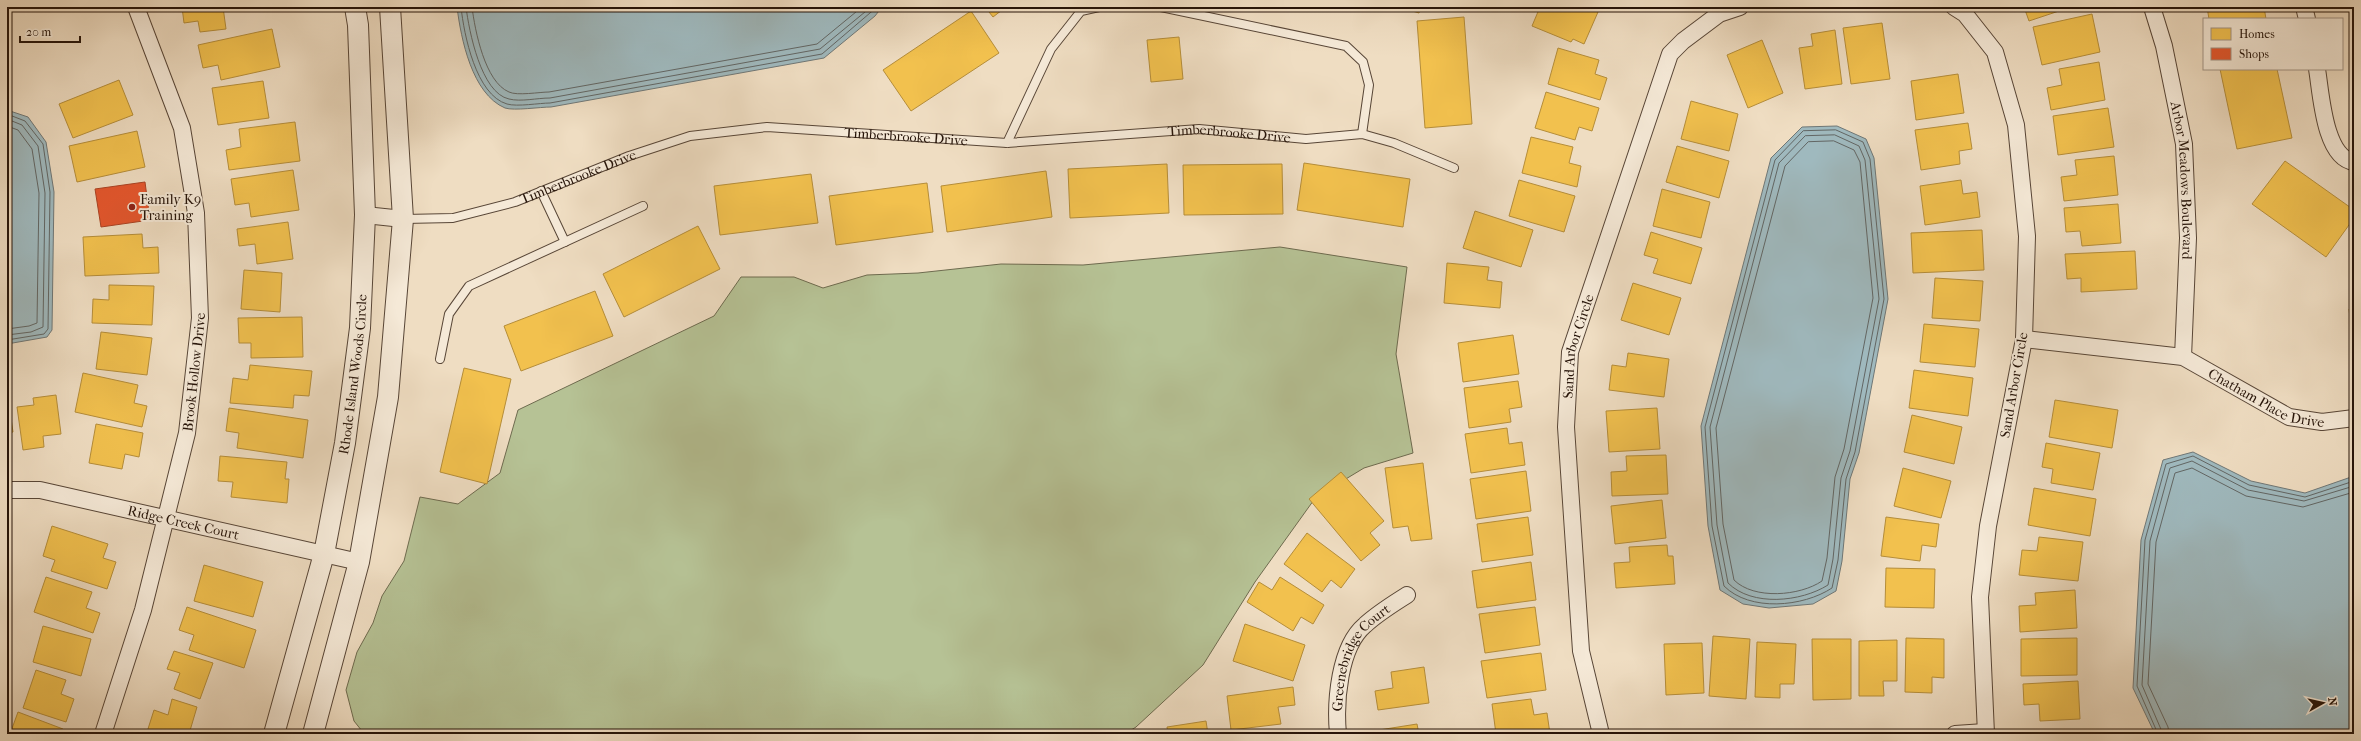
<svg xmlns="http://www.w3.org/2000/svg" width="2361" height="741" font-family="'IM FELL French Canon',serif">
  <rect width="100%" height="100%" fill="#efddc2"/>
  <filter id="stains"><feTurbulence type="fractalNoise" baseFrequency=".005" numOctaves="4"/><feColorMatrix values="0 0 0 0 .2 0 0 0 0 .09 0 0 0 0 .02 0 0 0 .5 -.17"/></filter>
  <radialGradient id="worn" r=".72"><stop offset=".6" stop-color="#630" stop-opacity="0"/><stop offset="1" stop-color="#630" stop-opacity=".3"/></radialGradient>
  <polygon fill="#b6c295" stroke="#6e6b4f" points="1280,247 1407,267 1396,354 1413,453 1364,468 1316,497 1255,582 1203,665 1136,727 1125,734 361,734 362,731 354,721 346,690 357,652 373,623 382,596 404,561 420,497 458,504 500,473 518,410 714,316 741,277 794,277 823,288 867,275 918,273 1001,264 1083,265"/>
  <g fill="#9fb9be" stroke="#6f7776">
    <path d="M457,7H882L875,16L824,58L551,107C540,107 514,111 505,108C472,94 461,39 457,7Z"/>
    <polygon points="7,110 28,117 46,142 54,192 52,330 47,337 7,344"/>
    <polygon points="1837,126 1866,139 1874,158 1888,299 1859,453 1850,479 1842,561 1836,591 1813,604 1769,608 1743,604 1720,590 1708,526 1701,426 1771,158 1802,127"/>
    <polygon points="2193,452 2251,481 2305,493 2354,476 2354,734 2155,734 2133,688 2141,540 2163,460"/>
  </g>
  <g fill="#f2c14e" stroke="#b58d39">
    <polygon points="182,7 223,7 226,29 200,32 198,21 184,23"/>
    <polygon points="985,7 1006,7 993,17"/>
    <polygon points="1399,7 1421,7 1419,13"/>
    <polygon points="1540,7 1586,7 1598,12 1584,44 1573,39 1571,42 1532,26"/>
    <polygon points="2024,7 2071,7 2029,21"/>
    <polygon points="2207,7 2264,7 2266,19 2209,19"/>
    <polygon points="971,11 999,53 911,111 883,70"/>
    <polygon points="2092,14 2100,52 2042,65 2033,27"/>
    <polygon points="1464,17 1472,124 1425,128 1417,21"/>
    <polygon points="1882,23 1890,79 1851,84 1843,28"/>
    <polygon points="272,29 280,67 221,80 218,65 203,68 198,45"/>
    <polygon points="1835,30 1842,84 1805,89 1799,48 1813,46 1811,34"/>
    <polygon points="1179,37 1183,79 1151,82 1147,40"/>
    <polygon points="1762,40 1783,93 1748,108 1727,55"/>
    <polygon points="1558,48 1599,60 1595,74 1607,78 1600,100 1548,84"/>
    <polygon points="2099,62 2105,100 2051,110 2047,88 2062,85 2059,69"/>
    <polygon points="2220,69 2277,69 2292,138 2237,149"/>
    <polygon points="1958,74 1964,113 1916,120 1911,81"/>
    <polygon points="119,80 133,115 73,138 59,104"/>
    <polygon points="263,81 269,118 218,125 212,88"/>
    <polygon points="1546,92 1599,108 1592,131 1579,127 1575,140 1535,128"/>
    <polygon points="1691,101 1738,114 1729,151 1681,139"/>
    <polygon points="2108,108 2114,147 2058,155 2053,116"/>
    <polygon points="295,122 300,161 229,170 226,150 241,147 239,129"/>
    <polygon points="1968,123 1972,149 1959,151 1960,164 1921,170 1915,130"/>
    <polygon points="137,131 145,167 77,182 69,146"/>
    <polygon points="1531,137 1573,147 1569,163 1581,166 1577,187 1522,173"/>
    <polygon points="1677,146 1729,161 1719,198 1666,182"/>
    <polygon points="2114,156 2118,195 2064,201 2061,177 2077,175 2075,160"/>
    <polygon points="2285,161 2354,210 2354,218 2326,257 2252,204"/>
    <polygon points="1304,163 1410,179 1403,227 1297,210"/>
    <polygon points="1167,164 1169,213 1070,218 1068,169"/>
    <polygon points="1282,164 1283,214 1184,215 1183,165"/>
    <polygon points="293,170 299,210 251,217 249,203 235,205 231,179"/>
    <polygon points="1046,171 1052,217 947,232 941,186"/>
    <polygon points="811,174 818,223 720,235 714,186"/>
    <polygon points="1519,180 1575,196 1564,232 1509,216"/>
    <polygon points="1961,180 1963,194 1977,192 1980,217 1925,225 1920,186"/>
    <polygon points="927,183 933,232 836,245 829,196"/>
    <polygon points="1662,189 1710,202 1701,238 1653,226"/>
    <polygon points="2118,204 2121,243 2082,246 2080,231 2066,232 2064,208"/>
    <polygon points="1475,211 1533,230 1521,267 1463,248"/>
    <polygon points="288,222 293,259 257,264 255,244 239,246 237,229"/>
    <polygon points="698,226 720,269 624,317 603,274"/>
    <polygon points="1982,230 1984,270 1913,273 1911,233"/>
    <polygon points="1651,232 1702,248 1691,284 1653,273 1658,259 1644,255"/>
    <polygon points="142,234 143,248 158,247 159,273 85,276 83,237"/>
    <polygon points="2135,251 2137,289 2081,292 2081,278 2067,279 2065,254"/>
    <polygon points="1447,263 1489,267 1487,280 1502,282 1500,308 1444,303"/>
    <polygon points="244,270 282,273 280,312 241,309"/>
    <polygon points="1935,278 1983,281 1980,321 1932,318"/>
    <polygon points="1633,283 1681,298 1669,335 1621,320"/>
    <polygon points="109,285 154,286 152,325 92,323 93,299 109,300"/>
    <polygon points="595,291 613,336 521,371 504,326"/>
    <polygon points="2354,308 2354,354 2349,309"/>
    <polygon points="302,317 303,357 251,358 251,343 239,343 238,318"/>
    <polygon points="1924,324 1979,329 1975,367 1920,362"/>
    <polygon points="101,332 152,338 147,375 96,369"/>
    <polygon points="1513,335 1519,374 1463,382 1458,343"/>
    <polygon points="1628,353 1669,359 1664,397 1609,390 1612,365 1626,367"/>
    <polygon points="250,365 312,371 309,396 294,395 293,408 230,403 233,378 248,380"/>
    <polygon points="464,368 511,379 487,484 440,472"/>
    <polygon points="1914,370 1973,378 1968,416 1909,408"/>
    <polygon points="83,373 138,385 134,403 147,406 142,427 75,412"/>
    <polygon points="1518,381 1522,407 1509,409 1511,422 1469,428 1464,388"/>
    <polygon points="7,391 13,432 7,433"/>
    <polygon points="56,395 61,434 43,436 44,447 23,450 17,407 34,405 33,398"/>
    <polygon points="2055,400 2118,410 2112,448 2049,437"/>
    <polygon points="229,408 308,420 303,458 237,448 239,433 226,431"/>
    <polygon points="1657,408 1660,449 1609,452 1606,411"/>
    <polygon points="1912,415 1962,427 1954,464 1904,452"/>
    <polygon points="96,424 143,433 139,457 125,454 122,469 89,463"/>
    <polygon points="1507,428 1509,444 1522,442 1525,465 1471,473 1465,434"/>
    <polygon points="2046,443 2100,453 2093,490 2051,483 2053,469 2042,467"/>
    <polygon points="1666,455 1668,494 1612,496 1611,472 1627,471 1626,456"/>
    <polygon points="220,456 287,462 285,479 289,479 287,503 231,497 233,482 218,481"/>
    <polygon points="1423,463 1432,539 1411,541 1408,526 1393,528 1385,468"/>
    <polygon points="1903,468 1951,481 1941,518 1894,506"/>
    <polygon points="1526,471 1531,511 1476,519 1470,479"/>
    <polygon points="1341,472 1384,521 1370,533 1380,545 1361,561 1309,499"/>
    <polygon points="2034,488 2096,499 2090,536 2028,525"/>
    <polygon points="1662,500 1666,538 1615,544 1611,506"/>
    <polygon points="1528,517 1533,555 1482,562 1477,524"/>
    <polygon points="1886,517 1939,524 1936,547 1922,545 1920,561 1881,556"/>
    <polygon points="52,526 108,544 103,558 116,562 107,589 51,571 55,560 43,556"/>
    <polygon points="1307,533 1355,569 1341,588 1331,580 1322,592 1284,564"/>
    <polygon points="2039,537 2083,542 2078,581 2019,575 2022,550 2037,551"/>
    <polygon points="1667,545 1668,556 1673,556 1675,584 1616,588 1614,563 1630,562 1629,547"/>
    <polygon points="1531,562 1536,600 1477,608 1472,571"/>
    <polygon points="204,565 263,582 253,617 194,601"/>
    <polygon points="1886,568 1935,569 1934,608 1885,607"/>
    <polygon points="46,577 92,592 86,608 100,613 93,633 34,612"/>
    <polygon points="1280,577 1324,605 1313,624 1301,617 1293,631 1247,602 1259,582 1272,590"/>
    <polygon points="2075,590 2077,628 2020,632 2019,606 2036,605 2035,593"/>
    <polygon points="187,607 256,630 244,668 189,650 194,635 179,630"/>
    <polygon points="1535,607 1540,645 1485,653 1479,614"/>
    <polygon points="1245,624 1305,645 1293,681 1233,661"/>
    <polygon points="43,626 91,639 81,676 33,662"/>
    <polygon points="1713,636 1750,639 1746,699 1709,696"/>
    <polygon points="1906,638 1944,639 1944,678 1932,677 1932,693 1905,692"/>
    <polygon points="2077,638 2077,675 2021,676 2021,639"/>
    <polygon points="1812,639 1851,639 1851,699 1813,700"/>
    <polygon points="1897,640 1897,681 1883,681 1884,696 1859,696 1859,641"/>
    <polygon points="1757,642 1796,644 1794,684 1780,684 1780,698 1755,697"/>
    <polygon points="1702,643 1704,693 1666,695 1664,644"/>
    <polygon points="174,651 213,663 200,699 174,689 180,673 167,669"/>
    <polygon points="1541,653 1546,690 1487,698 1481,661"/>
    <polygon points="1424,667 1429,703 1378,710 1375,691 1393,688 1391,672"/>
    <polygon points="36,670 66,680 61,694 74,699 66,722 23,708"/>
    <polygon points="2078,681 2080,719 2040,721 2039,704 2024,705 2023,684"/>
    <polygon points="1293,687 1295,705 1278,707 1281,724 1231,730 1227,696"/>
    <polygon points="172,699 197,707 189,734 154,734 147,732 154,710 168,715"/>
    <polygon points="1531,699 1534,715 1547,713 1550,734 1496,734 1492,704"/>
    <polygon points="18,712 63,729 60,734 10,734"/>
    <polygon points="1206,721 1208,734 1168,734 1167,727"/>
    <polygon points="1417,724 1419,734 1379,734 1379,730"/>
  </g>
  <polygon fill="#e4572e" stroke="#ab4323" points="145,182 150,220 101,227 95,189"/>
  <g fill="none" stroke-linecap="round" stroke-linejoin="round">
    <g stroke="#626664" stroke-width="1">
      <path d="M461,7C464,35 476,95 507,104C517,107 540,103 550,103L822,54L877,7"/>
      <path d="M466,7C469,31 481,93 509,99C521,102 537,98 550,98L820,49L871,7"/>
      <path d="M472,7C475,31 485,82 509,92C517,96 540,92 549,92L817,44L862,7"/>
      <polyline points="7,114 25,121 43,144 50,192 48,329 44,334 7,340"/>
      <polyline points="7,119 22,125 38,146 45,193 43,327 31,332 7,335"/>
      <polyline points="7,126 18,130 32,149 39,193 37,323 29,326 7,329"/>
      <path d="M1836,130L1863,142L1870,159L1884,299L1855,452L1846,479L1838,560L1832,588C1803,607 1750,612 1724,586L1712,526L1705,427L1775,160L1803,131Z"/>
      <path d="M1835,135L1859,146L1865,160L1879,299L1850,451L1841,478L1833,559L1828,585C1801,602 1752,607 1728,583L1717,525L1710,427L1779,163L1805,136Z"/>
      <path d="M1834,141L1854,150L1860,162L1873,298L1844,449L1835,477L1827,558L1822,581C1800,596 1754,600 1734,580L1723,524L1716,428L1785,166L1808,142Z"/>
      <polyline points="2158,734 2137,686 2145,540 2166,464 2193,456 2249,485 2305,497 2354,481"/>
      <polyline points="2163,734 2142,685 2150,541 2170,468 2192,461 2248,490 2304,501 2354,486"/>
      <polyline points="2169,734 2168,727 2148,684 2156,542 2175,473 2192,468 2246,496 2303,507 2354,492"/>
    </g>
    <g stroke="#584637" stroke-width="10">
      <g id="service">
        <polyline points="1161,7 1346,46 1363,62 1369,85 1362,134"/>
        <polyline points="1007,143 1051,49 1081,11 1099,7"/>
        <polyline points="541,191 565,242"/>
        <path id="s1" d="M404,219L453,218L515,202L629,156L690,136L767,127L1007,143L1199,129L1306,139L1362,134L1394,143L1454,168"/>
        <polyline points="440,359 449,314 469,286 643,206"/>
      </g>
    </g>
    <g stroke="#584637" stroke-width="18">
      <g id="minor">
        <polyline points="1954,7 1965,14 1995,52 2016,125 2027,236 2024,339 1988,526 1980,597 1986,734"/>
        <path id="s2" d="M2152,7L2164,46L2184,144L2188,238L2183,357"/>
        <polyline points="2304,7 2307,19"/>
        <path d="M2317,69C2321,92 2324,158 2354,162"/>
        <polyline points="365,215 403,219"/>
        <path id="s3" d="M2024,339L2183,357L2289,417L2322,422L2354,418"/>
        <path id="s4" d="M7,490H40L359,562"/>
        <path id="s5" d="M103,734L143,610L187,433L200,318L196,213L182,128L136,7"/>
        <path id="s6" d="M1338,734C1335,702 1339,647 1365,625C1378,613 1393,604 1407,595"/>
        <path id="s7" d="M1601,734L1581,651L1566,427L1570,352L1670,54L1683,41L1719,14L1740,7"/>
        <polyline points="1955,734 1985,732"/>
      </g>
    </g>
    <g stroke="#584637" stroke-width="22">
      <g id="tertiary">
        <path id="s8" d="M274,734L324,554L345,443L360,328L365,215L358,25L355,7"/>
        <polyline points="313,734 359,562 388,397 403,219 390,7"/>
      </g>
    </g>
    <use href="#service" stroke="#f5e9d7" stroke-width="8"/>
    <use href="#minor" stroke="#f5e9d7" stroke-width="16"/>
    <use href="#tertiary" stroke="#f5e9d7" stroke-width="20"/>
  </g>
  <circle fill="#8f2418" stroke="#f5e9d7" stroke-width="1.5" cx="132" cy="207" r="4"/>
  <g text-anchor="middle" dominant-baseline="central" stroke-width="4" stroke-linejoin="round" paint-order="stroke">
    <g font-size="14" fill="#261409" stroke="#f5e9d7">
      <text stroke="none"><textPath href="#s1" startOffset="841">Timberbrooke Drive</textPath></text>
      <text stroke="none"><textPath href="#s1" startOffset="517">Timberbrooke Drive</textPath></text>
      <text stroke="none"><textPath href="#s1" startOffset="181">Timberbrooke Drive</textPath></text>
      <text stroke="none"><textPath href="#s2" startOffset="177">Arbor Meadows Boulevard</textPath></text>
      <text stroke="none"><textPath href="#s7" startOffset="392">Sand Arbor Circle</textPath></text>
      <text stroke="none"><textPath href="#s5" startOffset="374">Brook Hollow Drive</textPath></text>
      <text stroke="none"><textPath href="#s8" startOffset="369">Rhode Island Woods Circle</textPath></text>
      <text transform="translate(2014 385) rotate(-80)">Sand Arbor Circle</text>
      <text stroke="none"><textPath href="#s3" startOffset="254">Chatham Place Drive</textPath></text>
      <text stroke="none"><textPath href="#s4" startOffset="180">Ridge Creek Court</textPath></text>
      <text stroke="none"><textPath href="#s6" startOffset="84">Greenebridge Court</textPath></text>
    </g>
    <g font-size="14" fill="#261409" stroke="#f5e9d7" text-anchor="start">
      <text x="140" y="199">Family K9<tspan x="140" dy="16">Training</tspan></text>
    </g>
  </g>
  <rect width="2361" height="741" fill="none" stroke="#efddc2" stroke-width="24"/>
  <rect x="8" y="8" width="2345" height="725" fill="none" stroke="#261409" stroke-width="2"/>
  <rect x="12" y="12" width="2337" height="717" fill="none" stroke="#261409"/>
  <rect x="2203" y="18" width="140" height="52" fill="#f5e9d7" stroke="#a29485"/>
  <rect x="2211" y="28" width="20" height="12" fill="#f2c14e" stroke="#a29485"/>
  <text x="2239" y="38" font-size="12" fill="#261409">Homes</text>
  <rect x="2211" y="48" width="20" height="12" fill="#e4572e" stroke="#a29485"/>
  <text x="2239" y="58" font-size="12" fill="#261409">Shops</text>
  <g transform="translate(2323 703) rotate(82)" stroke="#f5e9d7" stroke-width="3" paint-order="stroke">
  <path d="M0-3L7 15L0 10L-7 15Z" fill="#261409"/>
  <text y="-6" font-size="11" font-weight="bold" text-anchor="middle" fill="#261409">N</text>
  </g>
  <path d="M20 36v6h60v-6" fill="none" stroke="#261409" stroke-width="2"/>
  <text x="26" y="36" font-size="12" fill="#261409" stroke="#f5e9d7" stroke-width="3" paint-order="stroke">20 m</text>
  <rect width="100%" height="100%" filter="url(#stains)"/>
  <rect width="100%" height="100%" fill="url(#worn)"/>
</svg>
